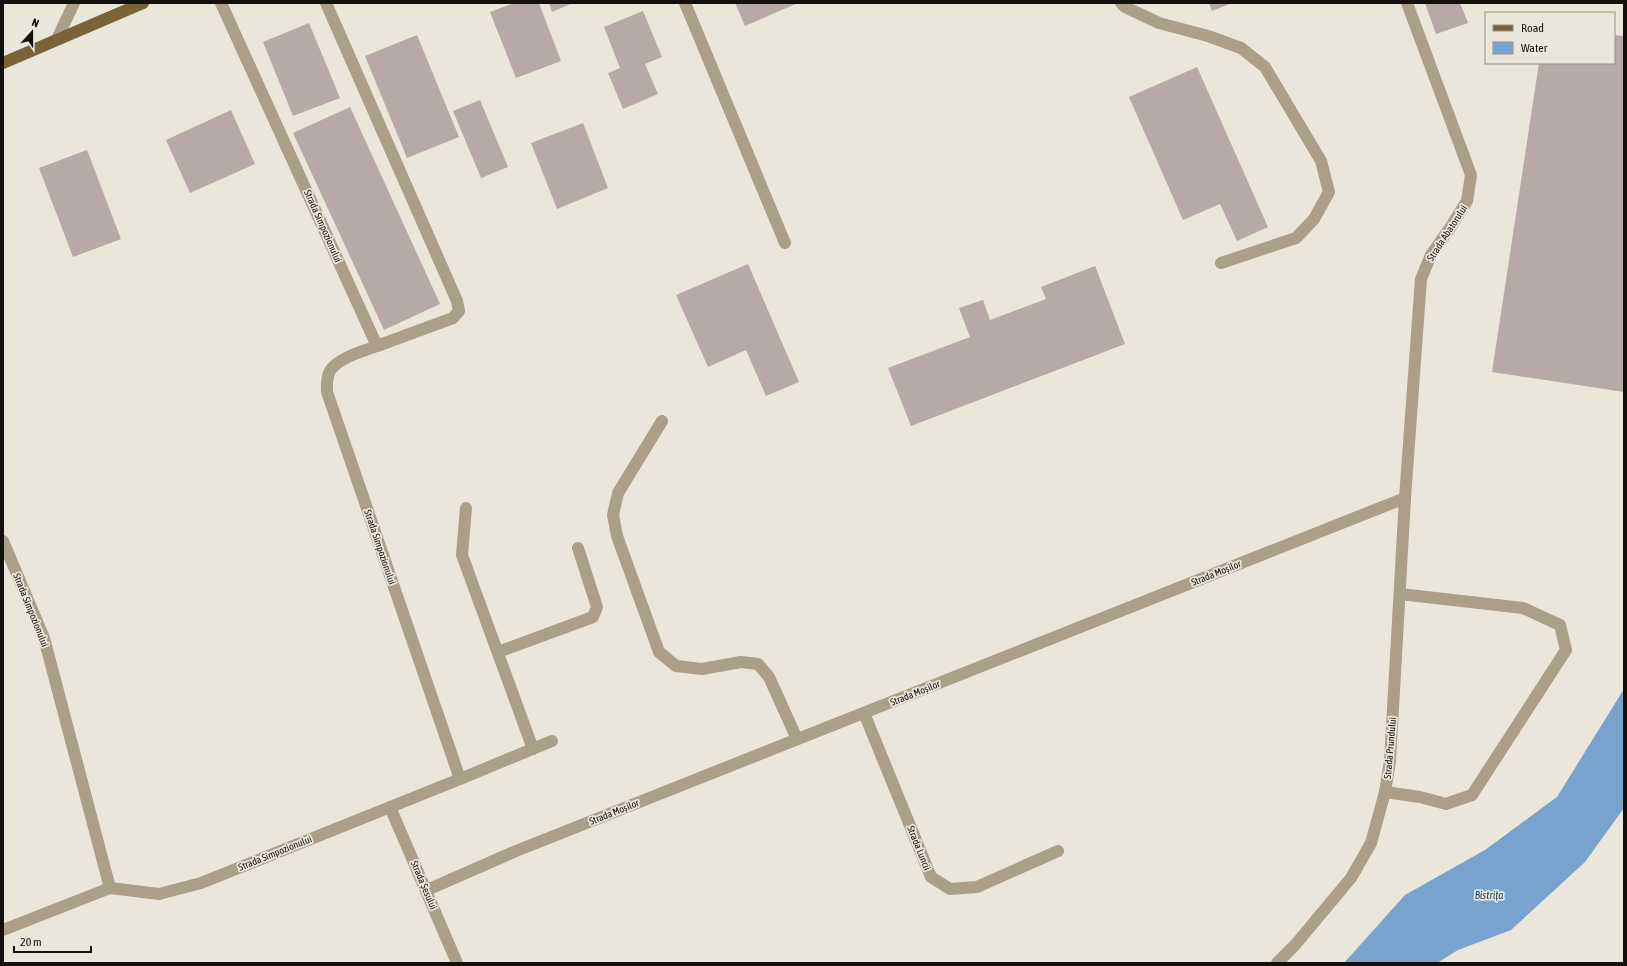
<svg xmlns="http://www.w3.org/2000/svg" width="1627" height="966" font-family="'Asap Condensed',sans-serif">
  <rect width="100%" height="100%" fill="#eae6da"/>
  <polygon fill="#78a3ce" points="1624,689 1624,808 1585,862 1511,930 1458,950 1437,963 1344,963 1405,895 1485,850 1557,797"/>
  <g fill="#b7a9a8">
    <polygon points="514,3 539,3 561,61 516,78 490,12"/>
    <polygon points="549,3 573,3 552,12"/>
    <polygon points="735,3 798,3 745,26"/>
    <polygon points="1209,3 1232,3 1212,11"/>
    <polygon points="1425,3 1460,3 1468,23 1436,34"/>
    <polygon points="643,11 662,57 645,64 658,94 623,109 608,73 620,68 604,27"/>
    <polygon points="309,23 340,98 293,116 263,42"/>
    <polygon points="417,35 459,137 407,158 365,56"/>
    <polygon points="1614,35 1624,36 1624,392 1492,372 1539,63 1614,63"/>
    <polygon points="1197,67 1268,227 1237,241 1220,204 1183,220 1129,97"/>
    <polygon points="480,100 508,167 481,178 453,111"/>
    <polygon points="350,107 440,304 384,330 293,133"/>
    <polygon points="231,110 255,164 190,193 166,140"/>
    <polygon points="583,123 608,188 557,209 531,143"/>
    <polygon points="87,150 121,239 73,257 39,168"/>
    <polygon points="748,264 799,382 766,396 746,350 708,367 676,295"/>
    <polygon points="1095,266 1125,344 911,426 888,368 970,337 959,308 983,300 990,320 1046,299 1041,287"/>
  </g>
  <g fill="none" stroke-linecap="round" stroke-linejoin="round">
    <g stroke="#ab9f87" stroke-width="12">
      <polyline points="685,3 785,243"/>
      <polyline points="1121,3 1125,7 1159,23 1208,36 1241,48 1265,67 1321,161 1329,192 1314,219 1296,238 1221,263"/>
      <polyline points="57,39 74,3"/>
      <polyline points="662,421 618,493 613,515 617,536 659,652 676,666 702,669 741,662 758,664 769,677 797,739"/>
      <polyline points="466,508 462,555 533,749"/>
      <polyline points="498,652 593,617 597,607 578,548"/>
      <polyline points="1385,792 1420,797 1446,804 1472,795 1566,650 1560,625 1523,608 1400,594"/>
    </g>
    <g stroke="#ab9f87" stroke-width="12">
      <polyline points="326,3 457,301 459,311 453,318 377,346"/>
      <polyline points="3,541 44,638 110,888"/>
      <polyline points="864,713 931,877 950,889 977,887 1058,851"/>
      <polyline points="460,779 552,741"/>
      <polyline points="390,807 457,963"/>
      <polyline points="427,890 516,851 1405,498"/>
      <path d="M3,930L110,888L159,894L201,883L460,779L327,392C327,385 326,378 330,371C337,358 364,351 377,346L221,3"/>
      <polyline points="1277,963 1295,945 1351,878 1371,843 1385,792 1390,761 1405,498 1421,279 1431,255 1450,228 1467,201 1471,175 1407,3"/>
    </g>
    <polyline stroke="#796337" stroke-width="12" points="3,63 143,3"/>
  </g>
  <g text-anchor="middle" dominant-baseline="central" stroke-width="3.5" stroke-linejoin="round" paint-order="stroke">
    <g font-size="10" fill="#13110d" stroke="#eae6da">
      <text transform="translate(323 226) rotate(66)">Strada Simpozionului</text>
      <text transform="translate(1447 233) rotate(-57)">Strada Abatorului</text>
      <text transform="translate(380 547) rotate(71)">Strada Simpozionului</text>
      <text transform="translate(1216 573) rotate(-22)">Strada Moșilor</text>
      <text transform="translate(31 610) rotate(68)">Strada Simpozionului</text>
      <text transform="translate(915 693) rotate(-22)">Strada Moșilor</text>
      <text transform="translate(1390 748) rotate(-85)">Strada Prundului</text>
      <text transform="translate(614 812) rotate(-22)">Strada Moșilor</text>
      <text transform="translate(919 848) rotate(68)">Strada Luncii</text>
      <text transform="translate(275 853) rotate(-22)">Strada Simpozionului</text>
      <text transform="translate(424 885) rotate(67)">Strada Șesului</text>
    </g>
    <g font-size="11" font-style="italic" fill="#14436d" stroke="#eae6da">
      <text x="1489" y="895">Bistrița</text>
    </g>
  </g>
  <rect width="1627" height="966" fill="none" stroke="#13110d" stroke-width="8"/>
  <rect x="1485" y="12" width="130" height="52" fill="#eae6da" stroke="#949188"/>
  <rect x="1493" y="25" width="20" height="6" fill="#796337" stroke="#949188"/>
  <text x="1521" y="32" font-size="12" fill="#13110d">Road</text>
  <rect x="1493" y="42" width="20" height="12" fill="#78a3ce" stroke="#949188"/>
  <text x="1521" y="52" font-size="12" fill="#13110d">Water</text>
  <g transform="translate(32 32) rotate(21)" stroke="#eae6da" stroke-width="3" paint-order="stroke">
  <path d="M0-3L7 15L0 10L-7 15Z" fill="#13110d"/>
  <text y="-6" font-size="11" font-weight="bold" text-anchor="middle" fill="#13110d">N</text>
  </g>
  <path d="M14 946v6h77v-6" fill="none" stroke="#13110d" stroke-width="2"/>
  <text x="20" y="946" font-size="12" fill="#13110d" stroke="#eae6da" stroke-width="3" paint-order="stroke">20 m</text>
</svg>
